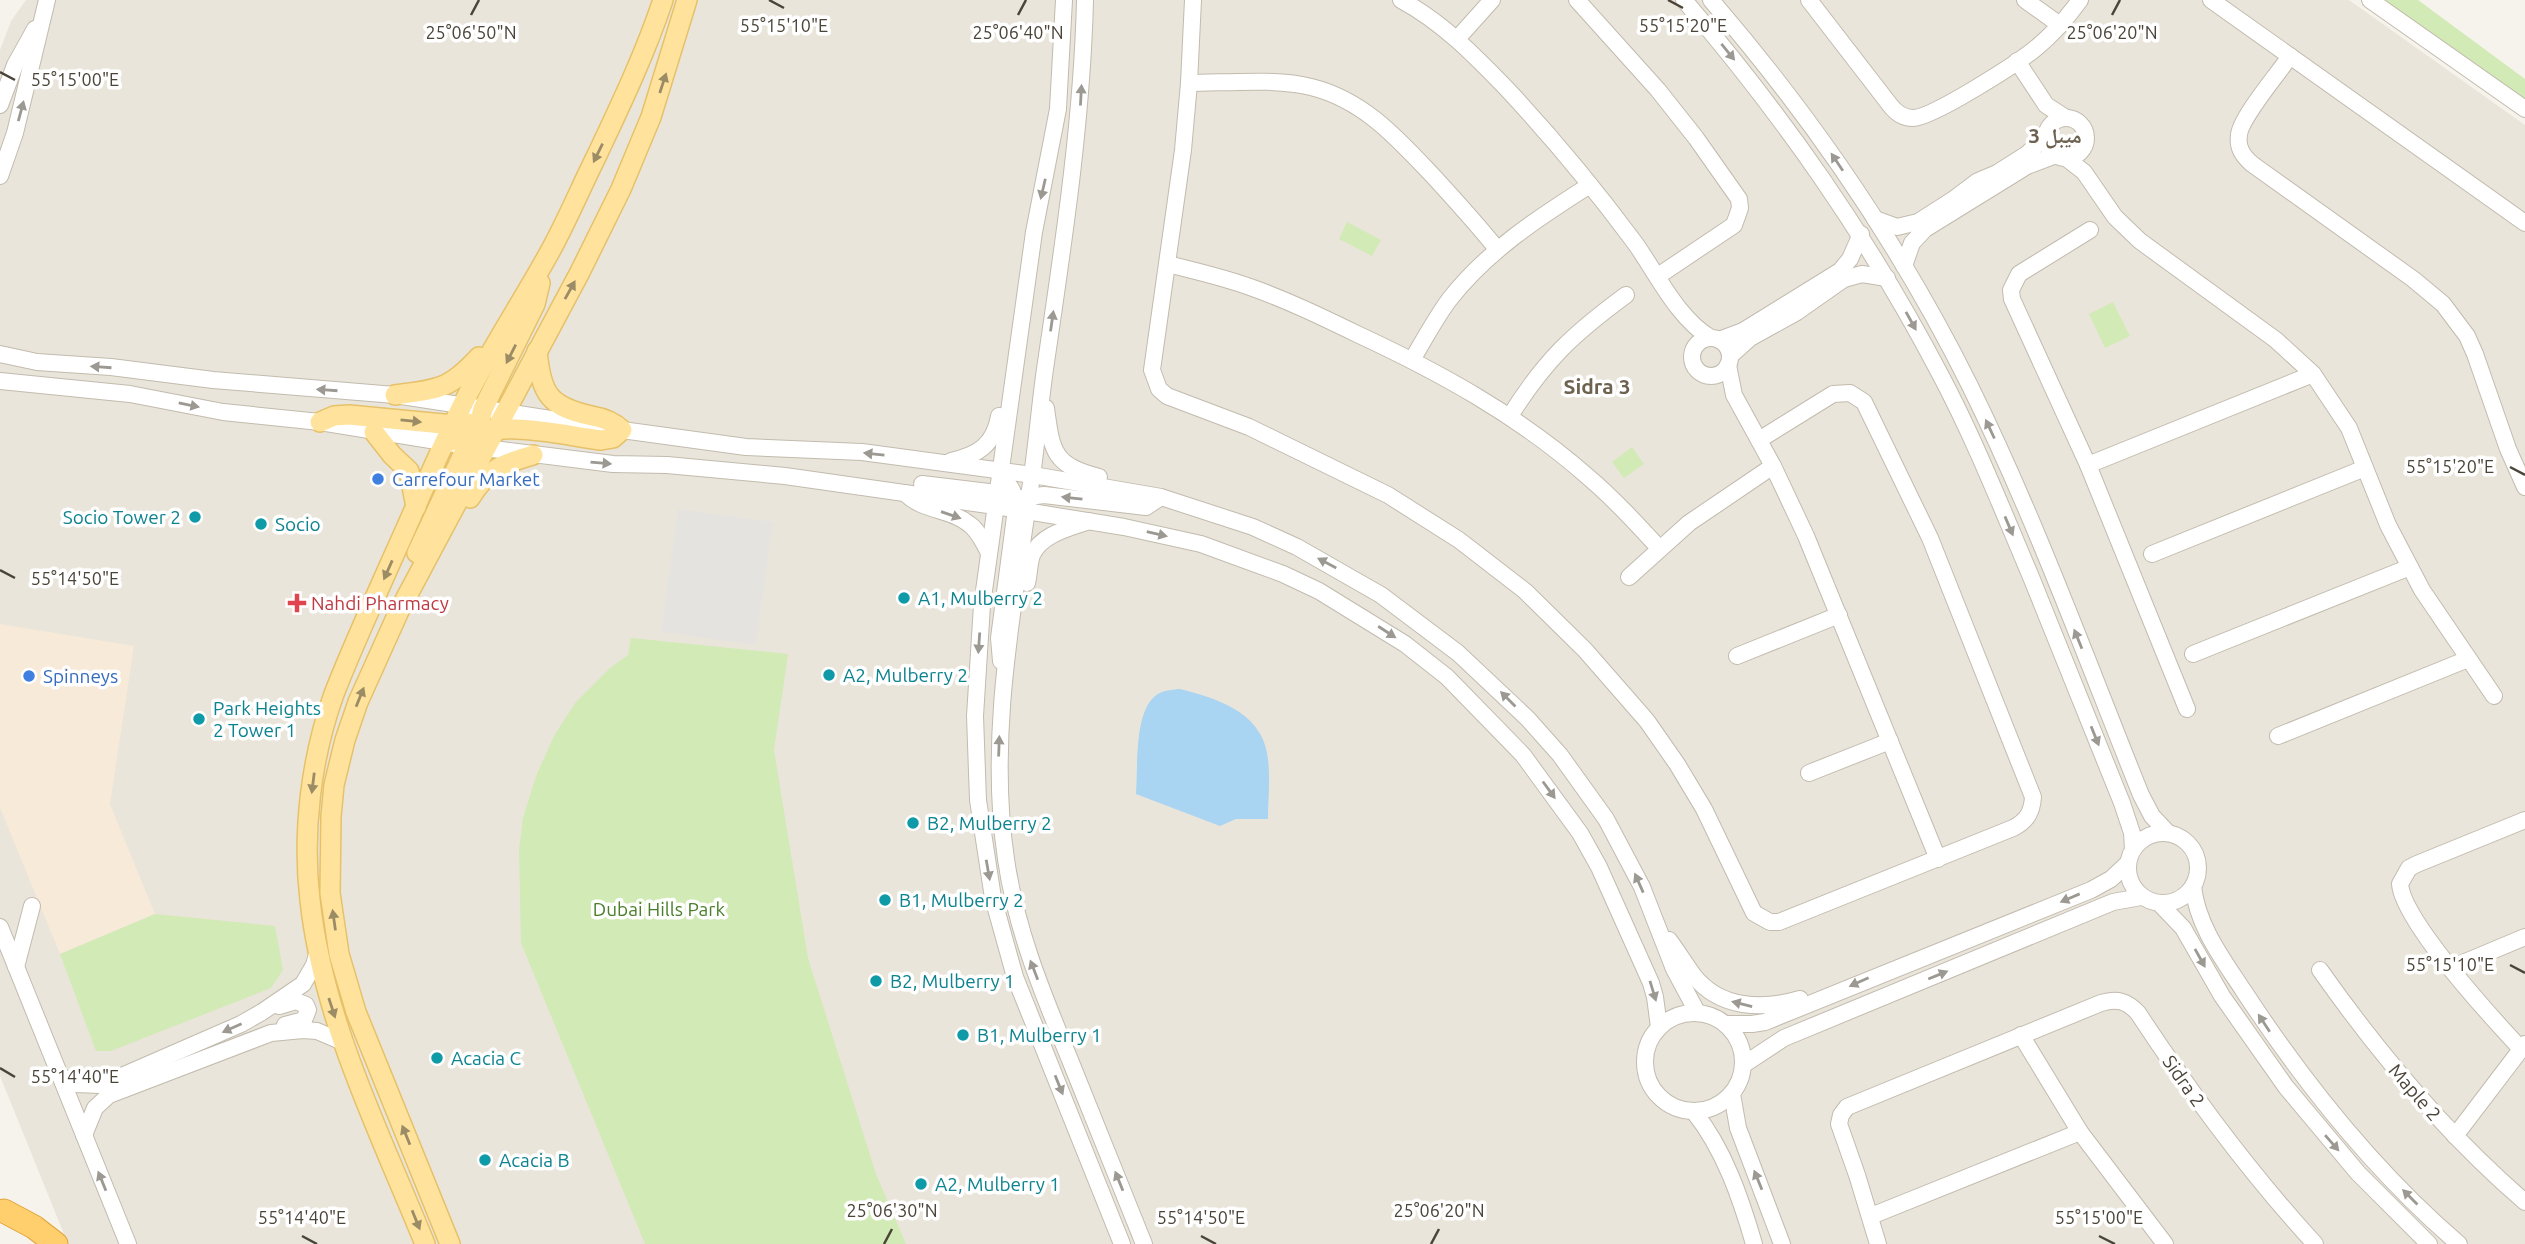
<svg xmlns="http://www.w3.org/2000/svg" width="2525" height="1244" font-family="Ubuntu,'Noto Naskh Arabic',sans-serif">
  <rect width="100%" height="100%" fill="#f6f3ec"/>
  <polygon fill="#eae5da" points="26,0 2349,0 2525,125 2525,1244 68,1244 0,1076 0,50 11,21"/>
  <polygon fill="#f7ead8" points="0,624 134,646 110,804 155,914 60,954 0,808"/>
  <g fill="#d2eab5">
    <polygon points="2377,0 2418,0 2525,79 2525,109"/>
    <polygon points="1347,222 1381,240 1372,256 1339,239"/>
    <polygon points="2113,302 2130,336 2105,348 2089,314"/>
    <polygon points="1632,447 1644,464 1624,478 1612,462"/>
    <polygon points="631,638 788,654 774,750 808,958 876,1174 906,1244 645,1244 521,943 519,850 523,818 536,776 554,736 575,703 610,668 628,655"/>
    <polygon points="155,914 275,926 283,970 271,988 111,1051 96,1051 60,954"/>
  </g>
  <polygon fill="#e5e3e0" points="678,509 773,522 756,645 661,632"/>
  <path fill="#a9d4f2" d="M1180,689C1216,698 1260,712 1267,753C1271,774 1268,798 1268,819H1236L1220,826L1136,794C1138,769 1134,715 1154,697C1161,690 1171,690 1180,689Z"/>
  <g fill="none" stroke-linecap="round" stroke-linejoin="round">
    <g stroke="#c2bbae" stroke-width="18">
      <g id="minor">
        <polyline points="1064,0 1058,109 1034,232 982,605 975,716 978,800 993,898 1015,977 1122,1244"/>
        <path d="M1085,0C1082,124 1063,246 1045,369C1039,411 1036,454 1029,496C1012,616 988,739 1006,859C1016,930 1043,994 1070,1060C1095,1121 1119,1183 1144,1244"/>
        <path d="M1193,0L1189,83L1183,150L1152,370L1159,389L1167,396L1249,427L1388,495L1459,540L1525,591L1585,650L1647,721L1677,764L1704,809L1754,913L1770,922H1779L2013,828C2027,821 2032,812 2033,797L1930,538L1864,402L1850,393L1833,394L1759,440"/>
        <path d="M1401,0C1442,22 1474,55 1506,88C1552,137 1595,189 1635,243C1657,274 1678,319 1711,338"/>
        <polyline points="1577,0 1658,90 1696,138 1739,199 1740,208 1734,225 1658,276"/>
        <path d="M1684,0C1785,118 1868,237 1940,374C1975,440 2002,509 2031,577C2061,652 2092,727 2122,803L2132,833L2133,849"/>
        <path d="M1711,0C1812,117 1901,247 1970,386C2035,518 2086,658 2141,795L2152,816L2168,833"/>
        <path d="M1809,0L1890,105C1896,113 1903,118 1913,118C1932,118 2018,63 2036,48C2053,34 2067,18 2080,0"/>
        <polyline points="2025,0 2060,25"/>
        <polyline points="2211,0 2525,223"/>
        <polyline points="2370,0 2525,109"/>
        <polyline points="1457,39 1492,0"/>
        <path d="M2290,56C2279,73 2240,118 2239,135C2237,148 2243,156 2252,164L2413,279L2443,304L2467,336L2475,354L2508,449L2525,487"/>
        <polyline points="2017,61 2046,105 2066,118"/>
        <path d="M1189,83C1225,83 1277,78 1311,87C1364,100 1398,139 1434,177C1456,201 1477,224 1497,249"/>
        <polyline points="0,105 15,65 35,29"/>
        <circle cx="2066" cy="138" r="20"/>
        <polyline points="2066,158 2084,172 2115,217 2140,241 2276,340 2313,374 2349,428 2388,525 2422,590 2494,696"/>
        <polyline points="0,176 15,133 47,0"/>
        <polyline points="1875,219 1897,227 1918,222 1954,199 1978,181 1997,173 2027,154 2046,136"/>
        <polyline points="2090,230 2019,274 2011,290 2012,299 2088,465 2187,709"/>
        <path d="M1168,264C1195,271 1223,277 1250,287C1287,300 1322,317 1357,334C1439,372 1519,416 1587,476C1613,498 1636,523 1659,548"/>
        <polyline points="1904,266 1912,243 1925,229 2027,166 2056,155"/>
        <circle cx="1711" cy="357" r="19"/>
        <polyline points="1719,340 1743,331 1840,271 1850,259 1861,234"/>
        <polyline points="0,354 37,362 111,367 213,380 395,395 622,430 746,447 862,452 1033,475 1161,497 1253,527 1297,547 1381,595 1458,653 1528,719 1560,755 1606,819 1642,887 1674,969 1697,1012"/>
        <polyline points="1730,356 1750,338 1797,312 1844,279 1862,274 1887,278"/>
        <path d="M1412,360C1424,340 1435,319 1449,300C1487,251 1538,218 1590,185"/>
        <polyline points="1728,365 1734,395 1773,466 1806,536 1938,859"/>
        <polyline points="0,381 130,394 223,412 320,422 455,444"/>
        <path d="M1046,408C1052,452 1053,465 1099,477"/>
        <path d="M1510,416C1545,360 1573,334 1626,295"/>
        <polyline points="477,447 613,464 667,465 785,476 995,506 1124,527 1201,544 1283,574 1319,591 1405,644 1447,677 1523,755 1580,833 1599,867 1651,983 1655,997 1659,1027"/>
        <path d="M951,461C978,455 994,445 999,416"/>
        <polyline points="2088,465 2313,374"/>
        <polyline points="1000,471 1012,490 1016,509 999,638 1001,661"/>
        <polyline points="922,484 997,493 1007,492"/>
        <path d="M905,493C923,512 950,508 969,524C978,530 983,542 988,551"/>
        <polyline points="1021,498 1044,495 1146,507 1161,497"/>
        <polyline points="2152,554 2365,468"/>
        <polyline points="1629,577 1689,523 1773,466"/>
        <path d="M1027,583C1029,575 1029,564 1032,555C1041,534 1070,528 1089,521"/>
        <polyline points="2193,654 2410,567"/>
        <polyline points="1737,656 1839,615"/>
        <polyline points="2278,736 2468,659"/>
        <polyline points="1809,773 1890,741"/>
        <circle cx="2163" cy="868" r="35"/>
        <path d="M2193,886C2197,925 2222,958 2243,990C2304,1083 2375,1172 2459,1244"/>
        <polyline points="2160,904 2183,928 2222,996 2286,1087 2358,1173 2429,1244"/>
        <polyline points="0,927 128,1244"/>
        <path d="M1669,940C1678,952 1685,964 1694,976C1720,1009 1763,1010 1800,999"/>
        <polyline points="16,967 32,906"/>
        <polyline points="2451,968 2525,937"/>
        <path d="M2320,970C2380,1055 2446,1134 2525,1202"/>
        <polyline points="279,1006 296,1001 306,1005 308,1010 304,1020 285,1025"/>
        <circle cx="1694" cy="1062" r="49"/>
        <polyline points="1726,1024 1752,1024 1765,1022 2091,890 2111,879 2128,863"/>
        <polyline points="2021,1035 2080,1132 2165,1244"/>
        <path d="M2521,1049C2493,1019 2403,921 2400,884L2409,868L2417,864L2525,820"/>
        <polyline points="1743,1065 1784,1038 2113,902 2141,897"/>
        <polyline points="59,1075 75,1084 101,1085 241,1024 262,1012 303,984 314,965 317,954"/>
        <polyline points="1732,1094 1738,1128 1782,1244"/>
        <path d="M1694,1112C1724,1149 1741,1199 1754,1244"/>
        <polyline points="84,1135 95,1108 109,1095 271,1033 303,1030 317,1031 345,1043"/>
        <polyline points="2455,1136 2525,1044"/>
        <polyline points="1871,1216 2080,1132"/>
        <path d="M1878,1244L1857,1175L1839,1124L1841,1115L1847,1107L2101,1003C2117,998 2127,1001 2138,1013C2192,1095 2249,1172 2315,1244"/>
      </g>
    </g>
    <g stroke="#e6c16a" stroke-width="22">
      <g id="major">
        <path d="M395,395C438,389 449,390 479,357"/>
        <polyline points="320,422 334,416 349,415 464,426"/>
        <polyline points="374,432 392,455 409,471 416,507"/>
        <polyline points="482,442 479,424 483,409 535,304 540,283"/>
        <path d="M445,443C500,418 543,432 601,440L613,438L622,430C614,422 604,418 592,416C549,407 541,394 537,351"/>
        <path d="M470,498C488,469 502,464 533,455"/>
        <polyline points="417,553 467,446 468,423"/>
        <path d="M425,1244C380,1133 323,1021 310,900C302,833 311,758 334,694C351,650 371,607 390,564C416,507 440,448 469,392C495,342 526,296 553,246C569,216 582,185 597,155C621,104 645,54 663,0"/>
        <polyline points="450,1244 356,1012 339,954 330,893 331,816 334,785 345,740 358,702 399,611 580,272 621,189 651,117 687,0"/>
      </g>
    </g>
    <g stroke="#e0a43c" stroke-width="25">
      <polyline id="highway" points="4,1211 34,1227 56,1244"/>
    </g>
    <use href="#minor" stroke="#fff" stroke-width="16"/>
    <use href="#major" stroke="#ffe39c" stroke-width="19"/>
    <use href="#highway" stroke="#ffcf6e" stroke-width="23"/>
  </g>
  <defs><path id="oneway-solid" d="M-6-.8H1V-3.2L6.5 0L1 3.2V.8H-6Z" transform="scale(1.75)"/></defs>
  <g fill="#9c9892">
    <use href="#oneway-solid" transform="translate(1728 52) rotate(51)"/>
    <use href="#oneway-solid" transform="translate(1081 95) rotate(-87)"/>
    <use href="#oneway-solid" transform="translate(21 111) rotate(-75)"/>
    <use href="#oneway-solid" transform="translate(1837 162) rotate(-124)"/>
    <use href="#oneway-solid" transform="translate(1043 189) rotate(103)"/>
    <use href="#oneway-solid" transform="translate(1052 321) rotate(-82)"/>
    <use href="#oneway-solid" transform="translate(1911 321) rotate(61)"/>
    <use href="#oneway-solid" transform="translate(101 367) rotate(-176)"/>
    <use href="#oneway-solid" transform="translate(327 390) rotate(-176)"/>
    <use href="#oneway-solid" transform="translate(189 405) rotate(12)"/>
    <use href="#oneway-solid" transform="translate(1990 429) rotate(-115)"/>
    <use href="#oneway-solid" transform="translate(874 454) rotate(-174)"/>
    <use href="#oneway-solid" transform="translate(601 463) rotate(5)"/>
    <use href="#oneway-solid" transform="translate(1072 498) rotate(-174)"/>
    <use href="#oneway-solid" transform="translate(951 515) rotate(19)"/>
    <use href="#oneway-solid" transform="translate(2009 526) rotate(67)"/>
    <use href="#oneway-solid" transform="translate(1157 534) rotate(13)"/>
    <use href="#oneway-solid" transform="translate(1327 563) rotate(-152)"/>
    <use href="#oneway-solid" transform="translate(1387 632) rotate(33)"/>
    <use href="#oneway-solid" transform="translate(2078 639) rotate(-112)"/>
    <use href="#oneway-solid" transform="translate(979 643) rotate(94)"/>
    <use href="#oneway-solid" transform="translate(1508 699) rotate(-135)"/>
    <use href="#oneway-solid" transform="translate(2095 736) rotate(68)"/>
    <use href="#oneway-solid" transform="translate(999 746) rotate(-88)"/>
    <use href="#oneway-solid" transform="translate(1549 790) rotate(54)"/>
    <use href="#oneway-solid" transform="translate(988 870) rotate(80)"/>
    <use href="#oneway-solid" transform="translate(1639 883) rotate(-114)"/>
    <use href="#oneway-solid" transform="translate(2070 898) rotate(157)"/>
    <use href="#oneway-solid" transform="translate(2200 958) rotate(61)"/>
    <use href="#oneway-solid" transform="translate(1034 970) rotate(-111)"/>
    <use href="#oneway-solid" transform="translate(1938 975) rotate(-22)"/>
    <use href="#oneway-solid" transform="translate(1859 982) rotate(156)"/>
    <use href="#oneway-solid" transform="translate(1653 991) rotate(73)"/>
    <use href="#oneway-solid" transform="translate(1742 1004) rotate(-166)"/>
    <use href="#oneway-solid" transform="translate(2264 1023) rotate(-123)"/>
    <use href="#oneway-solid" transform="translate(232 1028) rotate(156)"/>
    <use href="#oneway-solid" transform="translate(1059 1085) rotate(68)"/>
    <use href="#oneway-solid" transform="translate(2332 1143) rotate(49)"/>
    <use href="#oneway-solid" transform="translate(1758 1180) rotate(-112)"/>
    <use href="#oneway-solid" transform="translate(102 1181) rotate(-112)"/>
    <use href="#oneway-solid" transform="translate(1119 1181) rotate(-112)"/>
    <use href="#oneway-solid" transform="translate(2410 1197) rotate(-135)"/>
  </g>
  <g fill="#9c8c66">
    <use href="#oneway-solid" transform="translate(663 83) rotate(-72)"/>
    <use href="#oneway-solid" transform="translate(598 153) rotate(116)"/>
    <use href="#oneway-solid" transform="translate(570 290) rotate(-61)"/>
    <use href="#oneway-solid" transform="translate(511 354) rotate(117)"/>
    <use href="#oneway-solid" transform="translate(411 421) rotate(6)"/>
    <use href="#oneway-solid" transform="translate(388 570) rotate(114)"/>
    <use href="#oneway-solid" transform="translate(360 697) rotate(-68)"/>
    <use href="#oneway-solid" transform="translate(313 783) rotate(97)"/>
    <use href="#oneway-solid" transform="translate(334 920) rotate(-98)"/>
    <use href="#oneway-solid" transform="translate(332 1008) rotate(72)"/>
    <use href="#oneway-solid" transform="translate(406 1135) rotate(-112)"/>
    <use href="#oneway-solid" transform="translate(416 1220) rotate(68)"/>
  </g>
  <path fill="none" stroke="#4b4439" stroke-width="2.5" d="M769,0L784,8M1668,0L1683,8M471,15L479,0M1018,15L1026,0M2112,15L2120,0M0,72L15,80M2510,467L2525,475M0,570L15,578M2510,965L2525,973M0,1068L15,1077M302,1236L317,1244M1201,1236L1216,1244M2099,1236L2115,1244M884,1244L892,1229M1431,1244L1439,1229"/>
  <g fill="#3f7fe0" stroke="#fff" stroke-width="2.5">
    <circle cx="378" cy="479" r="7"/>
    <circle cx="29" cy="676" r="7"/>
  </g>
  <g fill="#0f9aa8" stroke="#fff" stroke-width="2.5">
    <circle cx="195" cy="517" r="7"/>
    <circle cx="261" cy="524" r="7"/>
    <circle cx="904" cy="598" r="7"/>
    <circle cx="829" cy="675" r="7"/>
    <circle cx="199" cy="719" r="7"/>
    <circle cx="913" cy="823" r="7"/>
    <circle cx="885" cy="900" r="7"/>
    <circle cx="876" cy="981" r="7"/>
    <circle cx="963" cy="1035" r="7"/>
    <circle cx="437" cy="1058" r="7"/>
    <circle cx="485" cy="1160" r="7"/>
    <circle cx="921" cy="1184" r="7"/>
  </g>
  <path fill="#e0444e" stroke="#fff" stroke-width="2.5" d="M293.5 592.5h7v7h7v7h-7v7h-7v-7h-7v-7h7z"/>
  <g text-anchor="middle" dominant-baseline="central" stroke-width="7" stroke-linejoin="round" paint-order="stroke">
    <g font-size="19" fill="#366cbe" stroke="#fff" text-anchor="start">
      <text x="392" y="479">Carrefour Market</text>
      <text x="43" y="676">Spinneys</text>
    </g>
    <g font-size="19" fill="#0d838f" stroke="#fff" text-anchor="start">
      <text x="181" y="517" text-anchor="end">Socio Tower 2</text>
      <text x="275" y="524">Socio</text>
      <text x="918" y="598">A1, Mulberry 2</text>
      <text x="843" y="675">A2, Mulberry 2</text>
      <text x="213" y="708">Park Heights<tspan x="213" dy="22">2 Tower 1</tspan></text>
      <text x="927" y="823">B2, Mulberry 2</text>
      <text x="899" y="900">B1, Mulberry 2</text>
      <text x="890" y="981">B2, Mulberry 1</text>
      <text x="977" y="1035">B1, Mulberry 1</text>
      <text x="451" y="1058">Acacia C</text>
      <text x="499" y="1160">Acacia B</text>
      <text x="935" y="1184">A2, Mulberry 1</text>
    </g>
    <g font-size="19" fill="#be3a42" stroke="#fff" text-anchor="start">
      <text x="311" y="603">Nahdi Pharmacy</text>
    </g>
    <g font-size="19" fill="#4a7f2a" stroke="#fff">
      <text x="659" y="909">Dubai Hills Park</text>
    </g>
    <g font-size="19" fill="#4b4439" stroke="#fff">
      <text transform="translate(2184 1081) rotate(55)">Sidra 2</text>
      <text transform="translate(2415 1092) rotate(49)">Maple 2</text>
    </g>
    <g font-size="21" font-weight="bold" fill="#6e6250" stroke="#fff">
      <text x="2055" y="135">ميبل 3</text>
      <text x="1597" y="386">Sidra 3</text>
    </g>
  </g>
  <g font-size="18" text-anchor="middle" fill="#4b4439" stroke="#fff" stroke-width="7" stroke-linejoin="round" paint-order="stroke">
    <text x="784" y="32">55°15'10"E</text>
    <text x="1683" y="32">55°15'20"E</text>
    <text x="471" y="39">25°06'50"N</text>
    <text x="1018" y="39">25°06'40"N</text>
    <text x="2112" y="39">25°06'20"N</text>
    <text x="75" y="86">55°15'00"E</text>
    <text x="2450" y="473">55°15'20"E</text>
    <text x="75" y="585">55°14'50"E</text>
    <text x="2450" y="971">55°15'10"E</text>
    <text x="75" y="1083">55°14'40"E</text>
    <text x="892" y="1217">25°06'30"N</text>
    <text x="1439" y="1217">25°06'20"N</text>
    <text x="302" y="1224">55°14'40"E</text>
    <text x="1201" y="1224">55°14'50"E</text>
    <text x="2099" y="1224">55°15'00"E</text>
  </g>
</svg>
